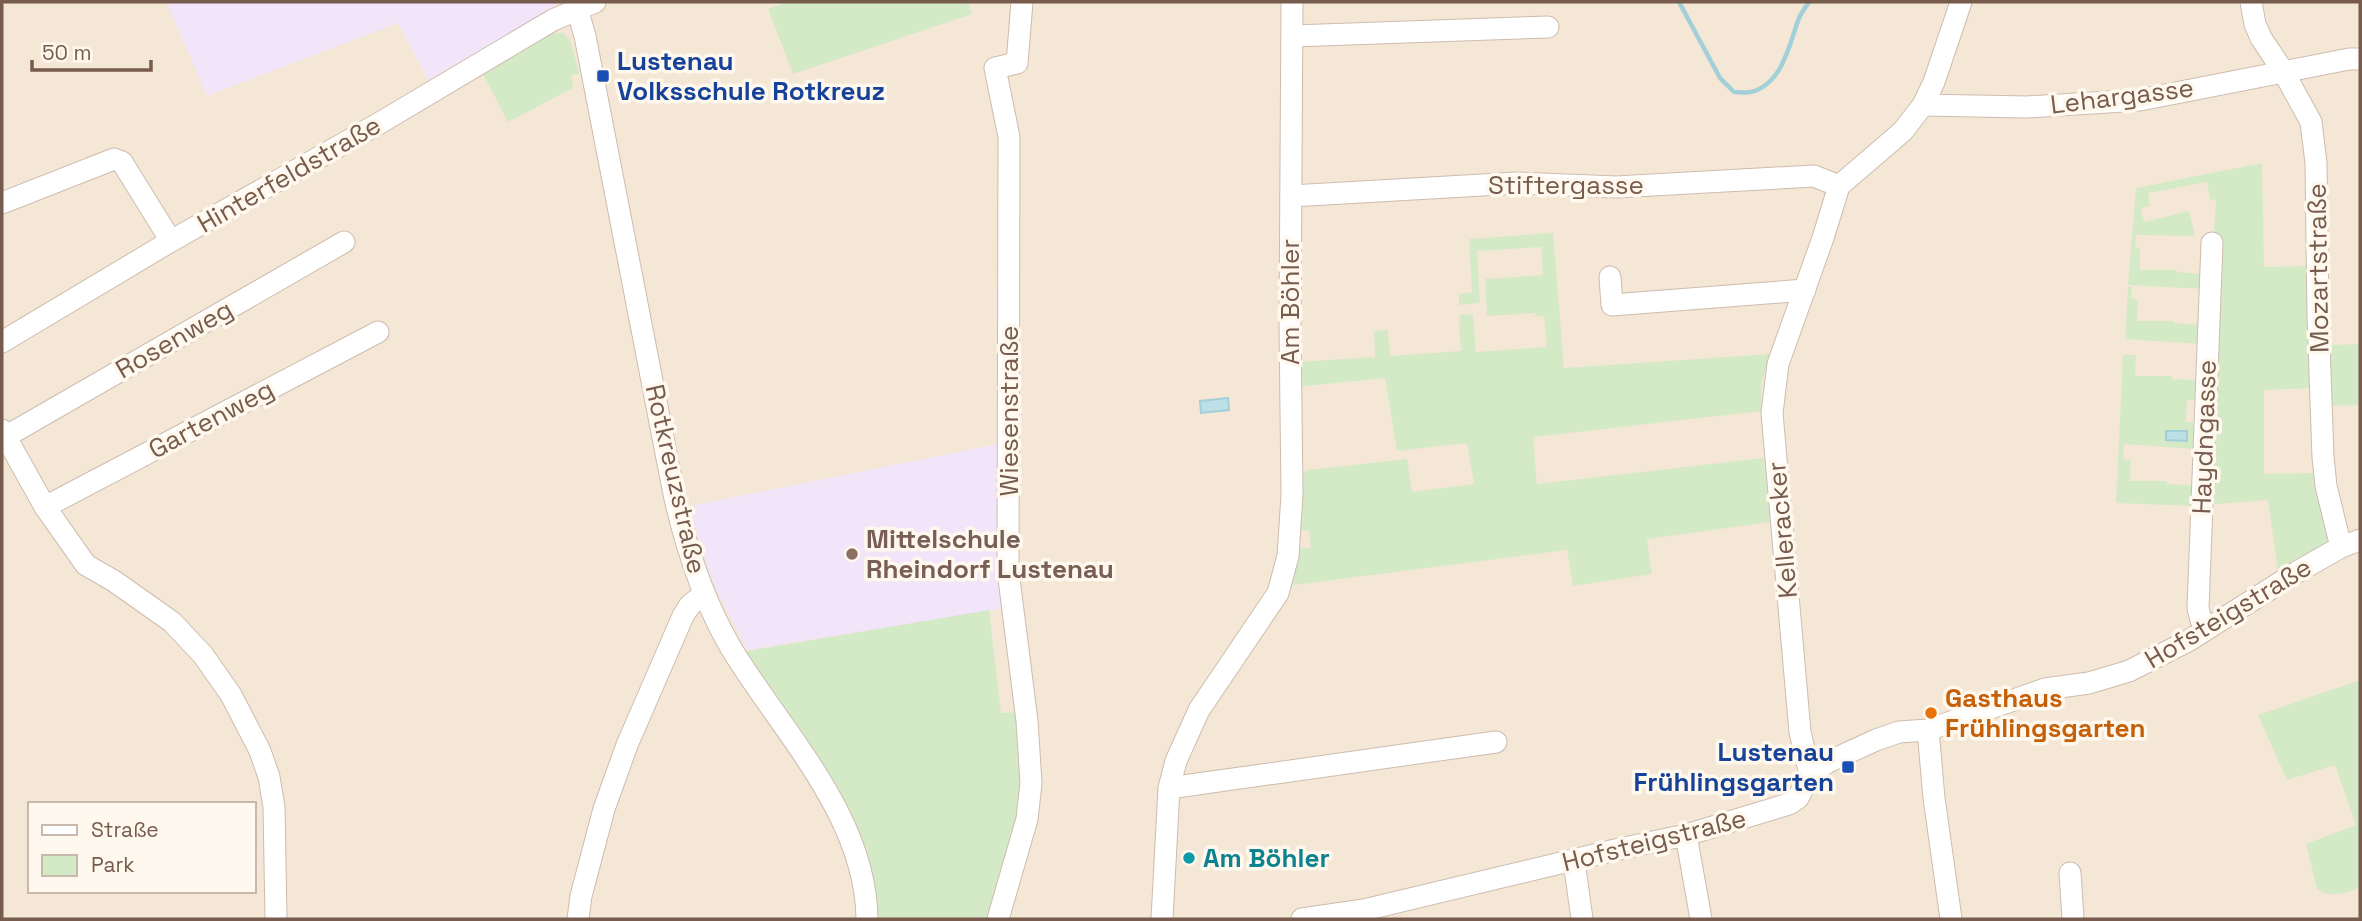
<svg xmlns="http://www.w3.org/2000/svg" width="2362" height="921" font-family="'Space Grotesk',sans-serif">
  <rect width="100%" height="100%" fill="#fcf5e8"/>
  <path fill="#f4e7d6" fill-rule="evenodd" d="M2,2H2360V919H2ZM30,804H254V891H30Z"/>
  <g fill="#f2e4f9">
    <polygon points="166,2 557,2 552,9 428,80 398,23 207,96"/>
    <polygon points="998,444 1004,608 747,650 715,587 700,545 690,506"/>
  </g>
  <g fill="#d4eac6">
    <polygon points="788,2 968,2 972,14 793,74 768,9"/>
    <polygon points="553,30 554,33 564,33 571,42 579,73 571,76 573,88 508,122 482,72"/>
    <polygon points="2262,163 2264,267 2310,266 2313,388 2264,390 2264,474 2319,473 2333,536 2327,545 2278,571 2268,500 2206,505 2219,235 2214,235 2216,199 2210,200 2207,182 2148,193 2150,206 2141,208 2144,222 2189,211 2195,236 2136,235 2135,246 2140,249 2140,270 2177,270 2177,272 2202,274 2205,289 2128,285 2136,188"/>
    <polygon points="1553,233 1564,368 1772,354 1761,383 1762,411 1533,437 1537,484 1764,458 1770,522 1647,539 1652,574 1573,586 1567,550 1286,586 1297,549 1311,548 1309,530 1297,531 1299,476 1308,470 1407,459 1412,492 1474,484 1467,443 1397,451 1385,378 1297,387 1297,362 1375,357 1374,331 1388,330 1390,356 1461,351 1459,322 1460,315 1473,314 1476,352 1547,347 1544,316 1533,317 1538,313 1487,316 1485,279 1543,275 1541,247 1477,251 1480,303 1459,305 1459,294 1472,292 1469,239"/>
    <polygon points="2128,287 2132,287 2131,298 2138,300 2137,321 2174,321 2175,323 2199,325 2202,344 2125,339"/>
    <polygon points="2360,344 2360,405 2328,406 2328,345"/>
    <polygon points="2123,355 2136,355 2135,376 2172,376 2172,379 2196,380 2201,400 2187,400 2186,422 2197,423 2196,449 2124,444 2123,459 2131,460 2130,481 2167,481 2167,484 2192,485 2193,463 2195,506 2116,503"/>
    <polygon points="989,610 1001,713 1026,712 1029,758 998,919 866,919 862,872 735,653"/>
    <path d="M2360,680V887C2345,893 2331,899 2317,889L2306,844L2356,825L2335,765L2287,780L2258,715Z"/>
  </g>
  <g fill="#bce0e6" stroke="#a2cfd8" stroke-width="2">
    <polygon points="1228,398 1229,410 1201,413 1200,401"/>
    <polygon points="2166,431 2187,431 2187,441 2166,440"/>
  </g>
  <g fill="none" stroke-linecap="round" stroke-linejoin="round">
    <path stroke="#a2cfd8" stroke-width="4.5" d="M1679,2L1720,78L1734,92C1739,92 1746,93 1751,92C1782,84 1789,46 1798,21C1800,14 1805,8 1809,2"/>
    <g stroke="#cebcae" stroke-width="23">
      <g id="minor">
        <path d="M575,2L585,36L674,494C686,548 703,600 731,648C782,732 866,816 867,919"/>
        <polyline points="2251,2 2255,24 2261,38 2283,71 2311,122 2316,163 2318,316 2323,457 2326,486 2341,547"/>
        <polyline points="1293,36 1548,27"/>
        <polyline points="1923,105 2027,107 2140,100 2349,59 2360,59"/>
        <polyline points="1291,196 1517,183 1616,187 1814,176 1839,186"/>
        <polyline points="2,203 114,159 122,162 171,241"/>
        <polyline points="1610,277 1612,305 1805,290"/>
        <polyline points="2,342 171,241 378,124 553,20 595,2"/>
        <polyline points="2,430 45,507 86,565 114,581 172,622 203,655 231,695 260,751 269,777 274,807 276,919"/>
        <polyline points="5,437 344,242"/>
        <polyline points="45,507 378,332"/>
        <polyline points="2206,628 2201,620 2198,608 2212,243"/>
        <polyline points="1928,730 1934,798 1951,919"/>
        <polyline points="1810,774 1800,732 1772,413 1778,364 1823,238 1839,186 1903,131 1923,105 1934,82 1961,2"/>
        <polyline points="1169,788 1496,742"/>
        <polyline points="1686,835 1701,919"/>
        <polyline points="1574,861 1582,919"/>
        <polyline points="2070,873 2073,919"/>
        <polyline points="578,919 581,896 604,809 627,745 683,616 690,605 704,594"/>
        <polyline points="998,919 1027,819 1031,783 1027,721 1008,571 1009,137 995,68 1017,63 1022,2"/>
        <polyline points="1162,919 1169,788 1176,761 1199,710 1278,593 1288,556 1292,495 1290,325 1292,2"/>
        <polyline points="1302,919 1364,910 1615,850 1686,835 1789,804 1798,798 1810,774 1828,762 1876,740 1899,732 1928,730 2045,689 2089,683 2129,671 2188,641 2297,572 2341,547 2360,540"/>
      </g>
    </g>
    <use href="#minor" stroke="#fff" stroke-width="21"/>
  </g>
  <g fill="#1a4fb4" stroke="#fff8ee" stroke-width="2.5">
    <rect x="596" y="69" width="14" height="14" rx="3.5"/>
    <rect x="1841" y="760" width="14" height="14" rx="3.5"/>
  </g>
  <circle fill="#8d6e63" stroke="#fff8ee" stroke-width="2.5" cx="852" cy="554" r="7"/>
  <circle fill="#e8710a" stroke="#fff8ee" stroke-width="2.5" cx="1931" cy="713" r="7"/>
  <circle fill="#0f9aa8" stroke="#fff8ee" stroke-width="2.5" cx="1189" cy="858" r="7"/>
  <g text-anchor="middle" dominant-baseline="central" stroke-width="7" stroke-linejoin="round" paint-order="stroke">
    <g font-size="26" font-weight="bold" fill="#164399" stroke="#fff8ee" text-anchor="start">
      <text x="617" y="61">Lustenau<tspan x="617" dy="30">Volksschule Rotkreuz</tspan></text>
      <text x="1834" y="752" text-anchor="end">Lustenau<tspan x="1834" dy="30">Frühlingsgarten</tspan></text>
    </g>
    <g font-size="26" fill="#775b4c" stroke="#fff8ee">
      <text transform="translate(2122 96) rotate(-7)">Lehargasse</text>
      <text transform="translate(289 174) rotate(-30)">Hinterfeldstraße</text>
      <text x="1566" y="185">Stiftergasse</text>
      <text transform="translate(2318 268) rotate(-91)">Mozartstraße</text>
      <text transform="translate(1290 302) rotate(-90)">Am Böhler</text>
      <text transform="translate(174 339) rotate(-30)">Rosenweg</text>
      <text transform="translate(1009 411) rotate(-90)">Wiesenstraße</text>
      <text transform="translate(211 419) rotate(-28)">Gartenweg</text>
      <text transform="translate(2204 437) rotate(-88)">Haydngasse</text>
      <text transform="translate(676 479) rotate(77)">Rotkreuzstraße</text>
      <text transform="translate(1782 530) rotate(-95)">Kelleracker</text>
      <text transform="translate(2228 613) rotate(-31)">Hofsteigstraße</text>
      <text transform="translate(1654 840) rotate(-14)">Hofsteigstraße</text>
    </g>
    <g font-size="26" font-weight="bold" fill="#785e54" stroke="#fff8ee" text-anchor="start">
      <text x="866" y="539">Mittelschule<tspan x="866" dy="30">Rheindorf Lustenau</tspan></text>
    </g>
    <g font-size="26" font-weight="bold" fill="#c56008" stroke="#fff8ee" text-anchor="start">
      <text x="1945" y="698">Gasthaus<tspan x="1945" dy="30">Frühlingsgarten</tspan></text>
    </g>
    <g font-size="26" font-weight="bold" fill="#0d838f" stroke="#fff8ee" text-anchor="start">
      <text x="1203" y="858">Am Böhler</text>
    </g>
  </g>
  <rect width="2362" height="921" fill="none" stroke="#775b4c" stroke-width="7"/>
  <rect x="28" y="802" width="228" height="91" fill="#fff8ee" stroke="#c9b9ad" stroke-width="2"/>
  <rect x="42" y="825" width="35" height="10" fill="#ffffff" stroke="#c9b9ad" stroke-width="2"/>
  <text x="91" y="837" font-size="21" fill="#775b4c">Straße</text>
  <rect x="42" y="855" width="35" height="21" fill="#d4eac6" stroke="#c9b9ad" stroke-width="2"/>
  <text x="91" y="872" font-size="21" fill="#775b4c">Park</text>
  <path d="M32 60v10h119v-10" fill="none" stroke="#775b4c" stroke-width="3.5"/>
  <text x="42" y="60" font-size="21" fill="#775b4c" stroke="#fff8ee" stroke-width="5" paint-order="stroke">50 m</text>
</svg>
